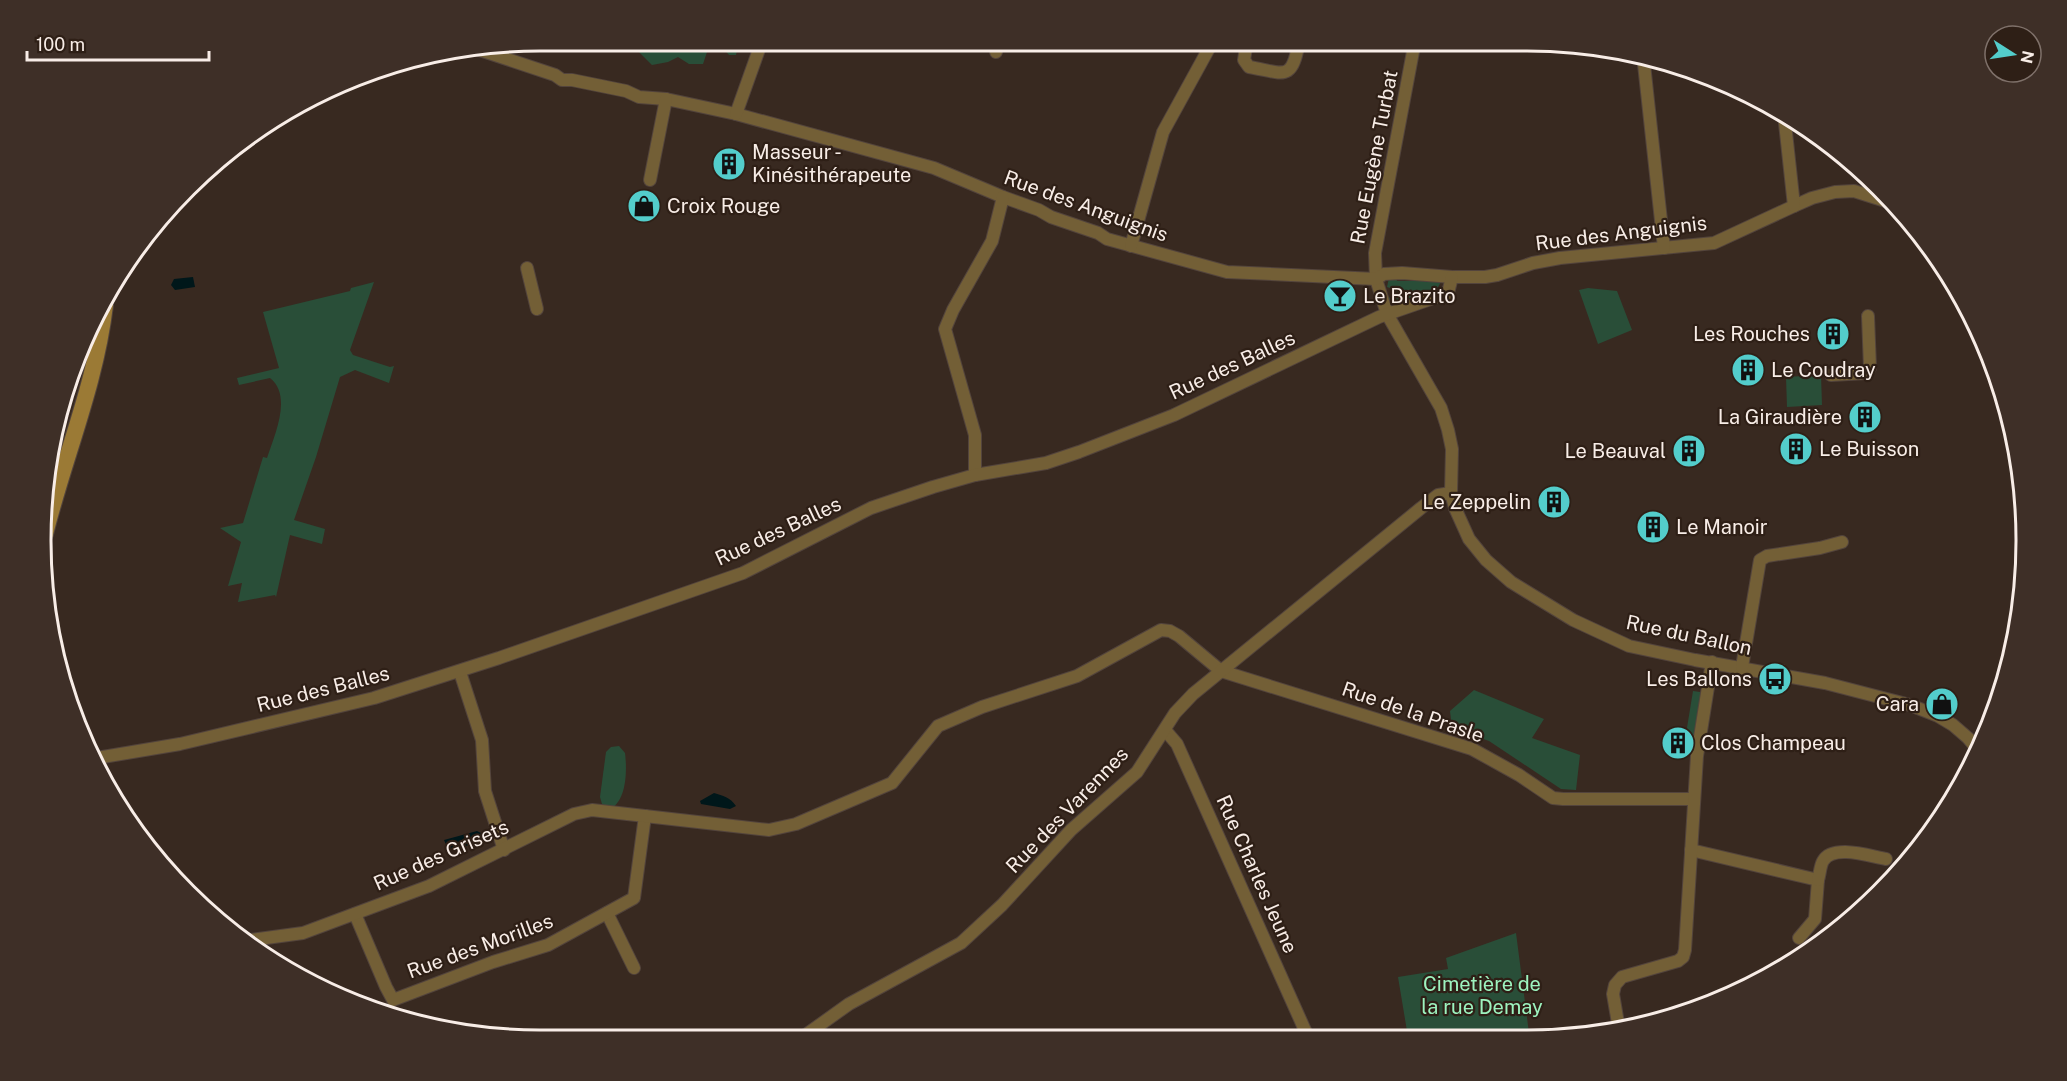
<svg xmlns="http://www.w3.org/2000/svg" width="2067" height="1081" font-family="'Public Sans',sans-serif">
  <rect width="100%" height="100%" fill="#382920"/>
  <g fill="#294e38">
    <polygon points="635,41 739,41 736,55 729,55 721,46 707,52 703,64 689,64 678,57 668,62 652,65 637,50"/>
    <polygon points="1396,277 1397,281 1438,281 1441,282 1438,287 1396,303 1389,300 1389,298 1391,296 1390,288 1387,287 1389,278"/>
    <path d="M374,282L350,350L353,355L390,367L394,366L389,383L355,370L340,377L316,457L294,520L325,529L322,544L290,535L276,597L275,595L238,602L242,583L228,586L241,542L220,528L243,523L263,457L267,458C274,436 293,396 270,378L239,385L237,378L279,368L263,312L350,291L351,288Z"/>
    <polygon points="1588,288 1617,291 1632,330 1598,344 1579,290"/>
    <polygon points="1821,375 1822,405 1787,407 1786,377"/>
    <polygon points="1474,690 1544,719 1532,738 1580,755 1576,790 1561,789 1489,741 1452,728 1450,711"/>
    <polygon points="1693,691 1700,692 1701,695 1693,742 1685,740"/>
    <path d="M619,746L625,753C627,769 627,798 612,808L602,804L600,797L606,752L611,747Z"/>
    <polygon points="1516,933 1529,1033 1527,1036 1408,1037 1398,977 1448,969 1446,958"/>
  </g>
  <g fill="#00171a">
    <polygon points="193,277 195,287 175,290 171,285 174,279"/>
    <path d="M714,793C723,796 730,797 736,806L730,809L701,804L700,801Z"/>
    <polygon points="477,831 483,834 480,840 454,851 447,847 444,840"/>
  </g>
  <g fill="none" stroke-linecap="round" stroke-linejoin="round">
    <g stroke="#53443c" stroke-width="14">
      <g id="street">
        <path d="M1247,41L1244,60L1249,67C1284,73 1292,83 1299,41"/>
        <polyline points="1415,41 1375,253 1376,279 1387,314 1441,408 1448,430 1452,449 1451,493 1455,508 1469,539 1486,560 1511,582 1573,620 1629,646 1695,660 1825,683 1910,705 1938,716 1953,725 1968,738 1979,751"/>
        <polyline points="480,50 555,75 562,80 572,80 626,91 639,97 666,99 736,114 934,168 1003,197 1039,210 1051,217 1098,233 1107,239 1227,272 1376,279 1384,274 1402,273 1452,277 1485,277 1497,275 1533,263 1560,258 1714,243 1794,206 1812,198 1835,192 1854,191 1895,204"/>
        <polyline points="996,52 998,41"/>
        <polyline points="1643,55 1664,248"/>
        <polyline points="736,114 762,41"/>
        <polyline points="1784,114 1794,206"/>
        <polyline points="650,180 666,99"/>
        <polyline points="1131,246 1163,132 1213,41"/>
        <polyline points="527,268 537,309"/>
        <polyline points="1831,375 1866,373 1870,368 1868,316"/>
        <polyline points="975,475 975,435 945,329 953,310 992,241 1003,197"/>
        <polyline points="1742,667 1760,560 1767,556 1820,548 1842,542"/>
        <polyline points="460,672 482,740 485,791 504,850"/>
        <polyline points="1165,730 1177,744 1308,1037"/>
        <polyline points="91,759 180,744 374,698 499,658 743,573 871,508 933,487 975,475 1046,463 1079,452 1174,415 1379,317 1448,293 1452,277"/>
        <polyline points="1691,850 1818,880 1815,919 1799,938"/>
        <path d="M1818,880C1820,874 1820,866 1823,861C1833,844 1869,856 1886,859"/>
        <polyline points="607,913 634,968"/>
        <polyline points="355,914 386,987 393,1000 493,962 548,945 634,898 645,816"/>
        <polyline points="251,940 303,933 429,886 574,814 592,810 769,830 796,824 892,783 938,726 982,707 1077,676 1161,630 1170,631 1179,636 1221,671 1472,749 1519,775 1553,798 1563,799 1694,799"/>
        <polyline points="1619,1029 1613,994 1615,985 1622,977 1678,961 1683,957 1685,950 1697,756 1712,662"/>
        <polyline points="800,1039 849,1004 961,943 1002,905 1071,830 1137,772 1175,713 1193,694 1421,508 1438,495 1451,493"/>
      </g>
    </g>
    <g stroke="#53443c" stroke-width="18">
      <path id="secondary" d="M45,534C64,458 96,383 105,305"/>
    </g>
    <use href="#street" stroke="#735f36" stroke-width="12"/>
    <use href="#secondary" stroke="#9b7a35" stroke-width="16"/>
  </g>
  <defs>
    <g id="building-disc" transform="scale(1.725)"><circle r="9.5" fill="#53cdcb" stroke="#2e1f16"/><path d="M-4-6H4V6H1V3H-1V6H-4ZM-2.5-4.3h1.7v1.8h-1.7ZM.8-4.3h1.7v1.8H.8ZM-2.5-1h1.7V.8h-1.7ZM.8-1h1.7V.8H.8Z" fill="#111"/></g>
    <g id="shop-disc" transform="scale(1.725)"><circle r="9.5" fill="#53cdcb" stroke="#2e1f16"/><path d="M-5-2.5h2.3a2.7 3.5 0 0 1 5.4 0H5L5.5 6h-11ZM-1.5-2.5h3a1.5 2.3 0 0 0-3 0Z" fill="#111"/></g>
    <g id="bar-disc" transform="scale(1.725)"><circle r="9.5" fill="#53cdcb" stroke="#2e1f16"/><path d="M-6-5H6L.8 .8V4.5H3.5V6h-7V4.5H-.8V.8Z" fill="#111"/></g>
    <g id="bus-disc" transform="scale(1.725)"><circle r="9.5" fill="#53cdcb" stroke="#2e1f16"/><path d="M-5-6H5V4H4V6H2V4H-2V6H-4V4H-5ZM-3.5-4V0h7V-4ZM-3.5 1.2v1.5H-2V1.2ZM2 1.2v1.5H3.5V1.2Z" fill="#111"/></g>
  </defs>
  <g fill-rule="evenodd">
    <use href="#building-disc" x="729" y="164"/>
    <use href="#shop-disc" x="644" y="206"/>
    <use href="#bar-disc" x="1340" y="296"/>
    <use href="#building-disc" x="1833" y="334"/>
    <use href="#building-disc" x="1748" y="370"/>
    <use href="#building-disc" x="1865" y="417"/>
    <use href="#building-disc" x="1796" y="449"/>
    <use href="#building-disc" x="1689" y="451"/>
    <use href="#building-disc" x="1554" y="502"/>
    <use href="#building-disc" x="1653" y="527"/>
    <use href="#bus-disc" x="1775" y="679"/>
    <use href="#shop-disc" x="1942" y="704"/>
    <use href="#building-disc" x="1678" y="743"/>
  </g>
  <g text-anchor="middle" dominant-baseline="central" stroke-width="4.5" stroke-linejoin="round" paint-order="stroke">
    <g font-size="20" fill="#f8ede7" stroke="#2e1f16" text-anchor="start">
      <text x="752" y="152">Masseur -<tspan x="752" dy="23">Kinésithérapeute</tspan></text>
      <text x="667" y="206">Croix Rouge</text>
      <text x="1363" y="296">Le Brazito</text>
      <text x="1810" y="334" text-anchor="end">Les Rouches</text>
      <text x="1771" y="370">Le Coudray</text>
      <text x="1842" y="417" text-anchor="end">La Giraudière</text>
      <text x="1819" y="449">Le Buisson</text>
      <text x="1666" y="451" text-anchor="end">Le Beauval</text>
      <text x="1531" y="502" text-anchor="end">Le Zeppelin</text>
      <text x="1676" y="527">Le Manoir</text>
      <text x="1752" y="679" text-anchor="end">Les Ballons</text>
      <text x="1919" y="704" text-anchor="end">Cara</text>
      <text x="1701" y="743">Clos Champeau</text>
    </g>
    <g font-size="20" fill="#f8ede7" stroke="#2e1f16">
      <text transform="translate(1374 157) rotate(-79)">Rue Eugène Turbat</text>
      <text transform="translate(1086 206) rotate(20)">Rue des Anguignis</text>
      <text transform="translate(1621 233) rotate(-7)">Rue des Anguignis</text>
      <text transform="translate(1232 365) rotate(-25)">Rue des Balles</text>
      <text transform="translate(778 531) rotate(-25)">Rue des Balles</text>
      <text transform="translate(1689 635) rotate(12)">Rue du Ballon</text>
      <text transform="translate(323 689) rotate(-14)">Rue des Balles</text>
      <text transform="translate(1413 712) rotate(19)">Rue de la Prasle</text>
      <text transform="translate(1067 810) rotate(-46)">Rue des Varennes</text>
      <text transform="translate(441 855) rotate(-24)">Rue des Grisets</text>
      <text transform="translate(1257 874) rotate(66)">Rue Charles Jeune</text>
      <text transform="translate(480 946) rotate(-20)">Rue des Morilles</text>
    </g>
    <g font-size="20" fill="#9df3bf" stroke="#2e1f16">
      <text x="1482" y="984">Cimetière de<tspan x="1482" dy="23">la rue Demay</tspan></text>
    </g>
  </g>
  <path d="M0 0H2067V1081H0ZM540 51H1527A489 489 0 0 1 2016 540V541A489 489 0 0 1 1527 1030H540A489 489 0 0 1 51 541V540A489 489 0 0 1 540 51Z" fill="#3e2f27" fill-rule="evenodd"/>
  <path fill="none" stroke="#f8ede7" stroke-width="3" d="M540 51H1527A489 489 0 0 1 2016 540V541A489 489 0 0 1 1527 1030H540A489 489 0 0 1 51 541V540A489 489 0 0 1 540 51Z"/>
  <g transform="translate(2013 54) rotate(102)"><circle r="28" fill="#2e1f16" stroke="#7f716a" stroke-width="1.5"/>
  <path d="M0-4.5L10 22L0 15L-10 22Z" fill="#53cdcb"/>
  <text y="-9" font-size="16" font-weight="bold" text-anchor="middle" fill="#f8ede7">N</text>
  </g>
  <path d="M27 51v9h182v-9" fill="none" stroke="#f8ede7" stroke-width="3"/>
  <text x="36" y="51" font-size="18" fill="#f8ede7" stroke="#2e1f16" stroke-width="4.5" paint-order="stroke">100 m</text>
</svg>
